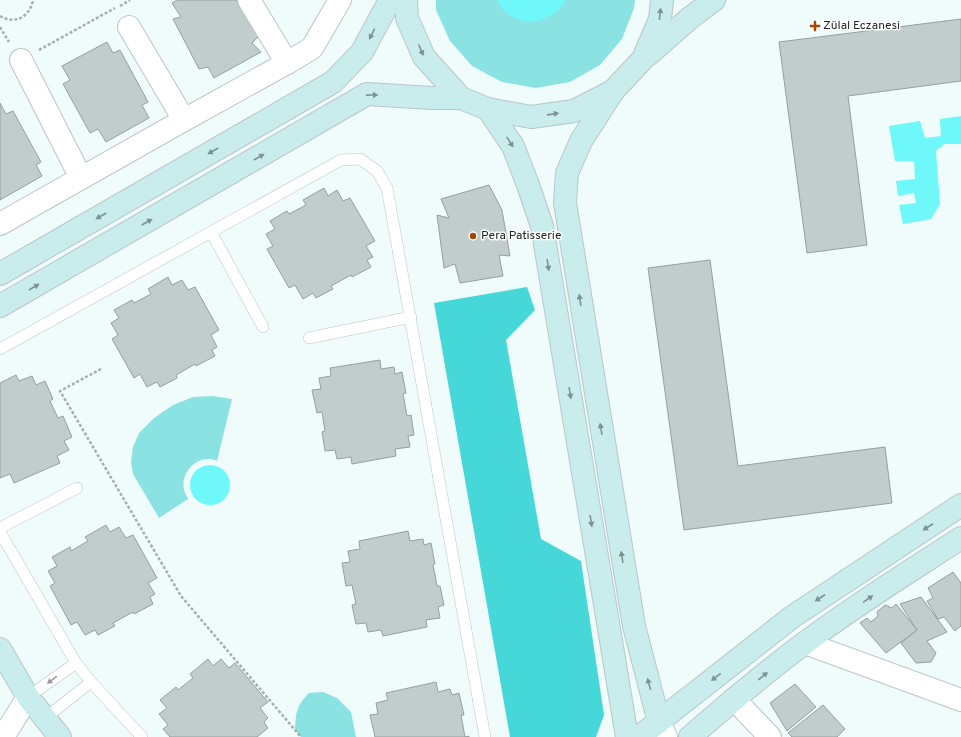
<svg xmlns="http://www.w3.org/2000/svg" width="961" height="737" font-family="Overpass,sans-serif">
  <rect width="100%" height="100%" fill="#f0fcfc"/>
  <g fill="#8be2e2">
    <polygon points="436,0 635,0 634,8 622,39 600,65 570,82 536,88 502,82 472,66 450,41 436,10"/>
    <path d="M213,396L232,399L217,461C199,453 180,471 184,490C185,493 187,496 188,499L159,518L133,474L131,462L133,447L139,433L154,418L173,405L193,397Z"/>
    <path d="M323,692L337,698L351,712L356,737H301L295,730C296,713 296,706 309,693Z"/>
  </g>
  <polygon fill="#46d7d8" points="527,287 535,310 506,340 541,539 581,561 604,715 596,737 510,737 434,303"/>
  <g fill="#6ef8f9">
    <path d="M497,0H565C551,28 511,29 497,0Z"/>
    <polygon points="961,116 961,144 944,144 936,151 940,204 931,219 903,224 899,205 916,203 914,193 898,196 896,181 915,179 914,161 895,161 889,126 920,121 925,138 941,136 940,119"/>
    <circle cx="210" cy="485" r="20"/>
  </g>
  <g fill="#c1cdcd" stroke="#94a09f">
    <polygon points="177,0 237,0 259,36 252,43 261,52 214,78 208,67 199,69 173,19 181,17 172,3"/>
    <polygon points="961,19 961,81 848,96 867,245 807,253 779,42"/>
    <polygon points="107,42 113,53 120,50 148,102 142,105 149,118 106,142 98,129 90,133 63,84 70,80 62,66"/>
    <polygon points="0,103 6,114 13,111 41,162 36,165 42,176 0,200"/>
    <polygon points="489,185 502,210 510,256 499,255 503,276 460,283 455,264 444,268 437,215 449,218 441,199"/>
    <polygon points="324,188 328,196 337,190 343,201 350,198 375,241 366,246 373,257 367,260 371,267 352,277 351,275 331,286 333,289 316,298 313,293 303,299 295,285 289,288 267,249 273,246 266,234 275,229 270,221 287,211 289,214 306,205 303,200"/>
    <polygon points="710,260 738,466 885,447 892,503 684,530 648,268"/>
    <polygon points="168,277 172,285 182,280 188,290 195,287 219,330 211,335 217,347 212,350 215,356 196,366 195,364 176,375 177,378 160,387 157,382 147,387 140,374 134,378 112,339 118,335 111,323 119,318 114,310 132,300 134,303 151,294 148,289"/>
    <polygon points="380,360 381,369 394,367 395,374 402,372 406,393 403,394 407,416 411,415 414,435 408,436 410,447 395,449 396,456 352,464 351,457 337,459 335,450 325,451 322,432 325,431 322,412 317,413 312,390 321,389 319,378 331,376 330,368"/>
    <polygon points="16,375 19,381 32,376 36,385 45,381 53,399 50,401 58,418 63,416 72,437 64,441 69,450 57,456 60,463 14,483 10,474 0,478 0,383"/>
    <polygon points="106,525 110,532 119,527 126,538 133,535 157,578 148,583 155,594 150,597 153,604 134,614 133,612 113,623 115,626 98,635 95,630 85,635 77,622 71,625 50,586 55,583 48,571 57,566 52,557 70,547 71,551 88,541 85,537"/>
    <polygon points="408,531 410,541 423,539 424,545 431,543 435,564 433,565 437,586 440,586 444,605 438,607 440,618 426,620 427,627 383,636 381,630 368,632 366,623 356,624 352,605 356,604 352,585 346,586 342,563 350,562 348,551 360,549 359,541"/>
    <polygon points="953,572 961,583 961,626 955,631 944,617 938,619 927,601 933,598 928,588"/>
    <polygon points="921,597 947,632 927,641 936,653 931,662 916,663 901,643 917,630 900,604"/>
    <polygon points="896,604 917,630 886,653 860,623 867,618 871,622 878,616 877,612 885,605 892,608"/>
    <polygon points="208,659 213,666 221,659 229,668 235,663 268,702 260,708 268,718 264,722 268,728 257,737 170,737 163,729 168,725 159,714 167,708 160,700 176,687 178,690 193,678 190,674"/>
    <polygon points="436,682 438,692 450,689 452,695 459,693 464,715 461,715 465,737 469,736 469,737 375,737 370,715 378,714 376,703 388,700 386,693"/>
    <polygon points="795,684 816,707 787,731 770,703"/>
    <polygon points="823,705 845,729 837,737 792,737 788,733"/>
  </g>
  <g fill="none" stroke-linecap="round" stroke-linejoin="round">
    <g stroke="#bac6c6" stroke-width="12">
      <g id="lane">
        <polyline points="211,232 263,327"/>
        <polyline points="309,338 411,317"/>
        <polyline points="0,349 341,160 360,159 377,171 387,188 485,737"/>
        <polyline points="0,528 77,488"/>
        <polyline points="0,532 76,663 91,682 142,737"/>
        <polyline points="28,697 76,663"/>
        <polyline points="44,719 91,682"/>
      </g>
    </g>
    <g stroke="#bac6c6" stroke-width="24">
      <g id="street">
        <polyline points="249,0 287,63"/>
        <polyline points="129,27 184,120"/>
        <polyline points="21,60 81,178"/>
        <polyline points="0,224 184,120 287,63 312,48 340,0"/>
        <polyline points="805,643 961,700"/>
        <polyline points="734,699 770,737"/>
        <polyline points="659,722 666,737"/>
        <polyline points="3,737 28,697"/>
      </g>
    </g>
    <g stroke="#bac6c6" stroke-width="24">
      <g id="secondary">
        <polyline points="406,0 407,18 424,57 461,98 488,109 531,117 574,111 613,91 643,59 660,19 662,0"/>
        <polyline points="648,55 690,18 714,0"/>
        <polyline points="613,91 581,141 567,173 565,203 634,626 659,722"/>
        <polyline points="488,109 513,146 528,185 542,226 627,737"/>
        <polyline points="0,274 333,82 362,52 390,0"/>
        <polyline points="0,306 367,94 432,98 461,98"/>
        <polyline points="0,649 28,697 60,737"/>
        <polyline points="639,737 792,617 961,505"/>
        <path d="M690,737C727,705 765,672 805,643C855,605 909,572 961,538"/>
      </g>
    </g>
    <g stroke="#a5afae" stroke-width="2.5" stroke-dasharray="3 2" stroke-linecap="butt">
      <polyline points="120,6 130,0"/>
      <path d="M0,16C15,25 30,17 33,0"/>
      <polyline points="0,27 9,42"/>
      <polyline points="39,50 115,8"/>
      <polyline points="101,369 60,391 181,596 301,737"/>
    </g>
    <use href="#lane" stroke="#fff" stroke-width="11"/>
    <use href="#street" stroke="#fff" stroke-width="22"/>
    <use href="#secondary" stroke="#c9ecec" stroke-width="22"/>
  </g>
  <defs><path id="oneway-solid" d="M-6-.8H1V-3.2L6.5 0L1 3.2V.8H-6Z"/></defs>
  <g fill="#7d9292">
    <use href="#oneway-solid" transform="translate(660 14) rotate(-84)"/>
    <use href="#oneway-solid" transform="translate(372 34) rotate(117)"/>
    <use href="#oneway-solid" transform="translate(421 50) rotate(67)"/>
    <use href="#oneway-solid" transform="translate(372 95) rotate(-1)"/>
    <use href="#oneway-solid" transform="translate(553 114) rotate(-8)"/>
    <use href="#oneway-solid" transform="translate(510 142) rotate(58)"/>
    <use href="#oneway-solid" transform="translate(213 151) rotate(150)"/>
    <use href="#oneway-solid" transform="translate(259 157) rotate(-30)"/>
    <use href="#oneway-solid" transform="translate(101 216) rotate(150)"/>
    <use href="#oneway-solid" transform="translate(147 222) rotate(-30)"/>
    <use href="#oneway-solid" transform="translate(548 265) rotate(81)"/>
    <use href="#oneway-solid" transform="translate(34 287) rotate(-30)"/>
    <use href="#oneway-solid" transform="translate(580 300) rotate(-99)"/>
    <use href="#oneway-solid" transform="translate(570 393) rotate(81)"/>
    <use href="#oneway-solid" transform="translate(601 429) rotate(-99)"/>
    <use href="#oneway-solid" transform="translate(591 521) rotate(81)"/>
    <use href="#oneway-solid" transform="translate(928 527) rotate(147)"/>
    <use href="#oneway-solid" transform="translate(622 557) rotate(-99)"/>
    <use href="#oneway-solid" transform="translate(820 598) rotate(147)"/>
    <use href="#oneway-solid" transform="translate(868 599) rotate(-35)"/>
    <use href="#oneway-solid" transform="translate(763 676) rotate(-39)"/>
    <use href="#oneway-solid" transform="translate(716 677) rotate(142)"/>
    <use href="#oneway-solid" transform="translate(649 684) rotate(-105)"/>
  </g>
  <use fill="#9b9d9c" href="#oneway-solid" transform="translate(52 680) rotate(144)"/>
  <g fill="#a74603" stroke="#fff" stroke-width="1.5">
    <path d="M813 20h4v4h4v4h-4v4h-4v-4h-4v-4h4z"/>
    <circle cx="473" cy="236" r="4"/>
  </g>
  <g text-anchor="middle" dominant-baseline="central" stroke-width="3" stroke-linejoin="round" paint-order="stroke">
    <g font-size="12" fill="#202524" stroke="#fff" text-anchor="start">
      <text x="823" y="26">Zülal Eczanesi</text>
      <text x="481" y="236">Pera Patisserie</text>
    </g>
  </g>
</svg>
